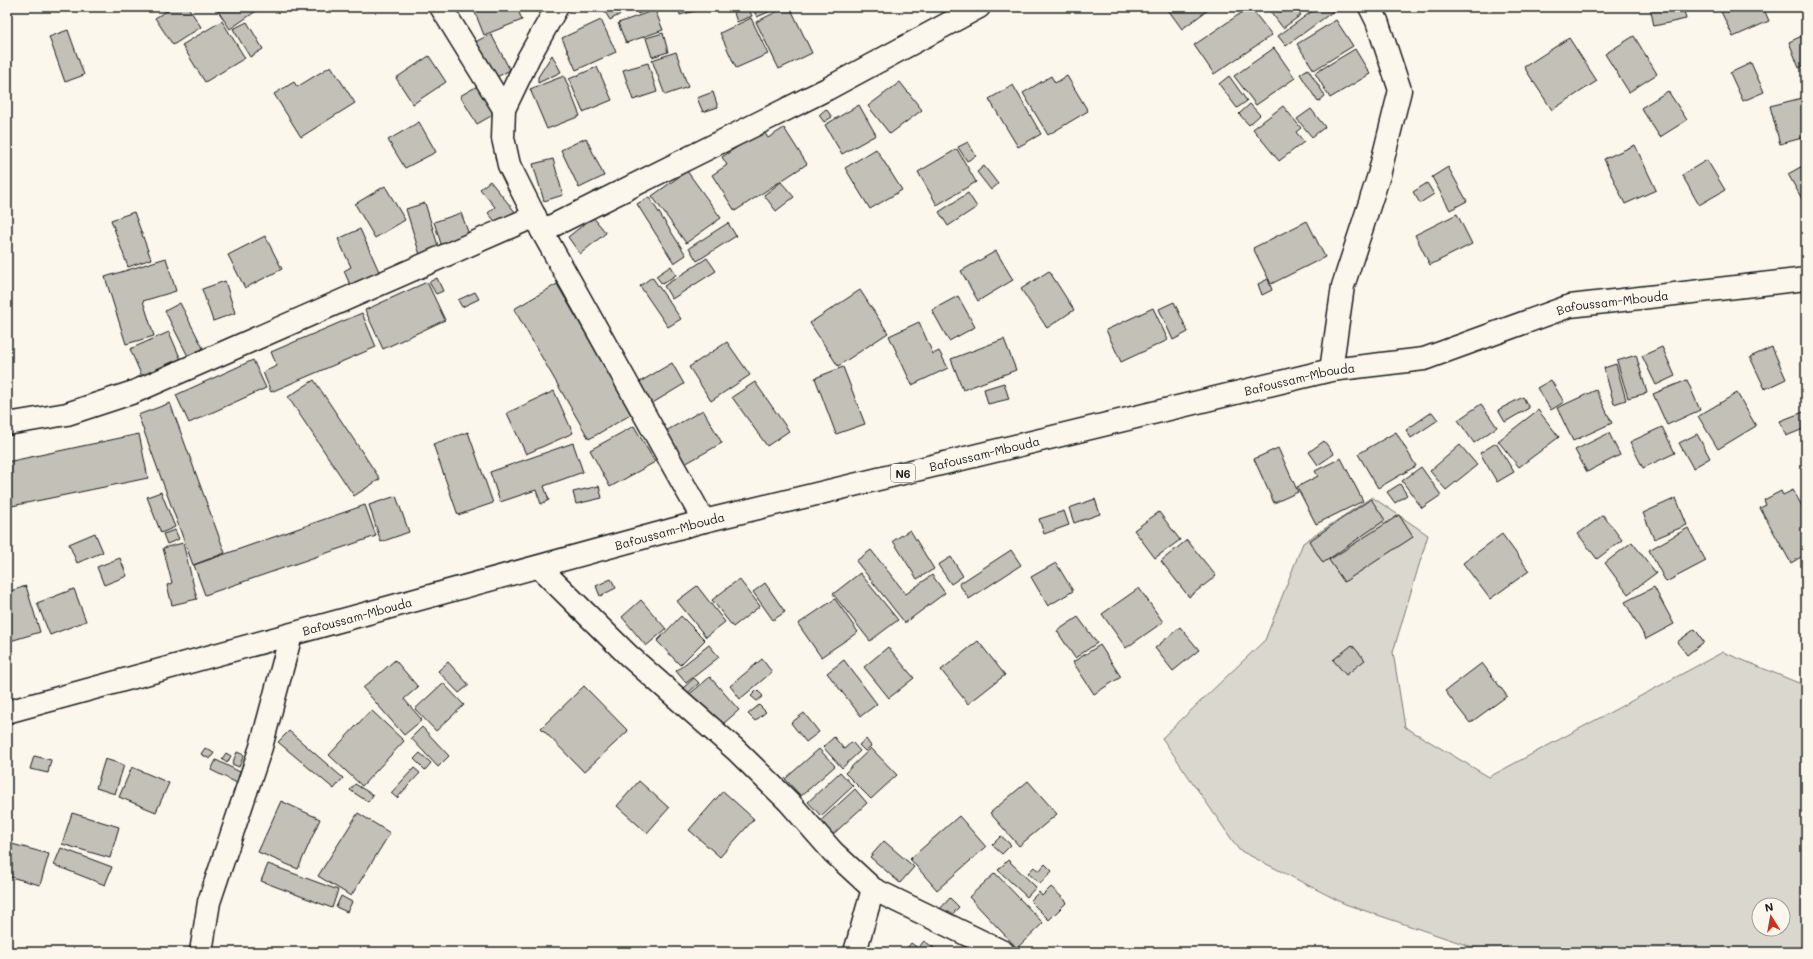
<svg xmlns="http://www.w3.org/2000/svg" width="1813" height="959" font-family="Mali,sans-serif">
  <rect width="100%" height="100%" fill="#fbf7ec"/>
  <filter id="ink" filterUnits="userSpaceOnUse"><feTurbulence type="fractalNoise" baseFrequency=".025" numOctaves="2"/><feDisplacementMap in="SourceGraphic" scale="8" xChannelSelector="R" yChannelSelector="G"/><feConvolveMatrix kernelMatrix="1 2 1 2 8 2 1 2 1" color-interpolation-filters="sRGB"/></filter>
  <g filter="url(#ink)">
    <path fill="#dad7ce" stroke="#7b7a75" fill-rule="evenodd" d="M1372,497L1428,535L1393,652L1405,727L1489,777L1723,652L1806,686V952H1487L1345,904L1239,850L1162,738L1265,640L1303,543ZM1759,905H1783V929H1759Z"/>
    <g fill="#c3c0b8" stroke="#1c1c1c">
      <polygon points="173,7 188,7 201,27 173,45 155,18"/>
      <polygon points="223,7 262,7 230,29 218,11"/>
      <polygon points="481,7 517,7 522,20 484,35 474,10"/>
      <polygon points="602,7 633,7 610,20"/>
      <polygon points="635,7 652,7 638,14"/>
      <polygon points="678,7 709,7 680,15"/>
      <polygon points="732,7 748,7 752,16 737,22"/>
      <polygon points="752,7 780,7 757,17"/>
      <polygon points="786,7 790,7 812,53 779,69 756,22"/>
      <polygon points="1166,7 1212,7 1182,29"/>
      <polygon points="1250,7 1272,35 1214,74 1194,45"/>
      <polygon points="1267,7 1295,7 1301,15 1283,28"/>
      <polygon points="1302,7 1312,7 1306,12"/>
      <polygon points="1318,7 1339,7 1286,46 1278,36"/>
      <polygon points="1650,7 1683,7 1686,19 1654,26"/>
      <polygon points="1719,7 1763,7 1769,21 1733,37"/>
      <polygon points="655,10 663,30 626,43 618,23"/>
      <polygon points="751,18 768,54 736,68 720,33"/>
      <polygon points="601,20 616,52 576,70 562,38"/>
      <polygon points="1336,20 1353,46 1314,70 1297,44"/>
      <polygon points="222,21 245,58 205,82 182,45"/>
      <polygon points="247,22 263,49 250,57 233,29"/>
      <polygon points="68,30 84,75 65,82 49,37"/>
      <polygon points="663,33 668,52 652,57 646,38"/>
      <polygon points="491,34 510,70 493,79 475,42"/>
      <polygon points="1806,34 1806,65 1799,68 1789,42"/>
      <polygon points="1634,36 1657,74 1629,92 1605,54"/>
      <polygon points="1569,38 1597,81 1552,110 1524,67"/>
      <polygon points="1274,48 1295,78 1256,105 1234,76"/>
      <polygon points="1355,49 1370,74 1330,98 1315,73"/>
      <polygon points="676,52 688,87 665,95 652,60"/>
      <polygon points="552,55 561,72 538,83 538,77"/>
      <polygon points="429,56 446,82 413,104 396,78"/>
      <polygon points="648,63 657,92 633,100 623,70"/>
      <polygon points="1751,63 1764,92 1743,101 1730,73"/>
      <polygon points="331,66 355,103 301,137 274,94 294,82 297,87"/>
      <polygon points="597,67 612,100 583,112 569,79"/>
      <polygon points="1308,69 1325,96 1318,102 1300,74"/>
      <polygon points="564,76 580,116 547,129 530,89"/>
      <polygon points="1051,76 1055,83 1067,76 1088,111 1048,135 1023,93"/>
      <polygon points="1229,76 1247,101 1237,108 1219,84"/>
      <polygon points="900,82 922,110 890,134 868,106"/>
      <polygon points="481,84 498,112 477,124 460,96"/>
      <polygon points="1013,85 1041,134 1018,147 989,99"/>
      <polygon points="1668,91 1687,120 1660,137 1641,108"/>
      <polygon points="713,92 718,107 703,112 697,98"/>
      <polygon points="1806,97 1806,137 1780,144 1770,106"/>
      <polygon points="1250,104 1260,115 1249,125 1239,114"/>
      <polygon points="859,105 876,135 842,154 825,125"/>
      <polygon points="1283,106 1301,128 1296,132 1304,142 1279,161 1253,129"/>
      <polygon points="826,109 832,117 824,122 819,115"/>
      <polygon points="1311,109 1325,127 1312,137 1297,119"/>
      <polygon points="419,122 436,152 405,168 388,140"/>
      <polygon points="784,128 807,164 735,211 712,175 727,165 722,157 763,130 768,138"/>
      <polygon points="586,138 604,176 579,188 561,150"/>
      <polygon points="968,142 976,156 967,161 958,147"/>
      <polygon points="1635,145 1656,190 1625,204 1604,159"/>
      <polygon points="876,149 902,190 870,209 845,168"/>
      <polygon points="957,149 976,182 937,205 918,172"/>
      <polygon points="553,159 563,195 544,201 533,164"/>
      <polygon points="1707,160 1725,190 1699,205 1682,175"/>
      <polygon points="1806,164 1806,197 1802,199 1788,174"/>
      <polygon points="984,166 998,184 991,190 977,172"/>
      <polygon points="1448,167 1467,201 1450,210 1432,177"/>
      <polygon points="687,171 721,218 686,243 652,196"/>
      <polygon points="490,181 516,213 500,227 488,213 495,207 480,189"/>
      <polygon points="781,182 794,197 776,211 764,195"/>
      <polygon points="1427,183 1434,194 1420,203 1413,192"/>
      <polygon points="385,186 405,220 375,238 355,204"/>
      <polygon points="968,193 977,207 948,226 939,212"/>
      <polygon points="649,197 686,255 674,263 637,204"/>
      <polygon points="425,203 439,249 420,255 406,209"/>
      <polygon points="134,212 151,259 128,267 111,220"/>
      <polygon points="461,213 470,237 442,247 434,222"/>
      <polygon points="1457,214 1472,244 1430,265 1415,235"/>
      <polygon points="593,217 606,233 580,254 568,237"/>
      <polygon points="1307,221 1325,257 1271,284 1253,248"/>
      <polygon points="728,223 736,236 697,261 689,248"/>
      <polygon points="360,229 381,276 352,289 344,271 351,267 338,239"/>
      <polygon points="265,236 282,269 245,288 228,255"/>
      <polygon points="996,251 1013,280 978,301 961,271"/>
      <polygon points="166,258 176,291 143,301 154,336 126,344 105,277"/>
      <polygon points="707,258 716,271 672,299 664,286"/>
      <polygon points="671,266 676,275 662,284 656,276"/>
      <polygon points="1049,271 1074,310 1047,328 1021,289"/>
      <polygon points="652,277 681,319 668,327 640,286"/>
      <polygon points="437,278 443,291 436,294 429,282"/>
      <polygon points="1268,279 1272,290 1262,295 1258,284"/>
      <polygon points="225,281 235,313 213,321 202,289"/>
      <polygon points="427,282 445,320 383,349 365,310"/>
      <polygon points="557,284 632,414 589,439 514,309"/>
      <polygon points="860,290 888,333 838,366 810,323"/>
      <polygon points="475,292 479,299 462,307 458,300"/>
      <polygon points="958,296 975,327 949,341 932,310"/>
      <polygon points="1174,302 1188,332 1173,340 1159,309"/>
      <polygon points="180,303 207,356 192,364 165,311"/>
      <polygon points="1153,308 1168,340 1121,362 1106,330"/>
      <polygon points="362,313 376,347 271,392 263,372 277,366 271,352"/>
      <polygon points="919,322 933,354 939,351 948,368 912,385 889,336"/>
      <polygon points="169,332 189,378 150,395 130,349"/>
      <polygon points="1004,339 1016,370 963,390 951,359"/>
      <polygon points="727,342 750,375 711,401 689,367"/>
      <polygon points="1662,347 1675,376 1656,385 1642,356"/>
      <polygon points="1772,347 1786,379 1765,389 1750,357"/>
      <polygon points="1636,355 1647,393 1628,398 1617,361"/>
      <polygon points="253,360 266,388 189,423 176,395"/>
      <polygon points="672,363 684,384 651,404 638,383"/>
      <polygon points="1616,364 1626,400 1614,404 1604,368"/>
      <polygon points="843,367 865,424 836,434 815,378"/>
      <polygon points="314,380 380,479 354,496 288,397"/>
      <polygon points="1551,380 1564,402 1551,410 1537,388"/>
      <polygon points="1687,380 1700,410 1667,425 1653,394"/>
      <polygon points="755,382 789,431 767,446 732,397"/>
      <polygon points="1004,383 1009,399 988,404 984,389"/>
      <polygon points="1596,390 1612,423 1573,441 1557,408"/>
      <polygon points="554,391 573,433 526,454 507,413"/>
      <polygon points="1737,393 1756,426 1718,449 1698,416"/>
      <polygon points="1523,397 1529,408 1505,422 1498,410"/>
      <polygon points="170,403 225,553 193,565 138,415"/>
      <polygon points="1481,404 1497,427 1474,443 1458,420"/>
      <polygon points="703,410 722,443 683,465 664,432"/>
      <polygon points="1538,410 1559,437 1519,467 1498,441"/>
      <polygon points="1806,411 1806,428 1786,436 1780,421"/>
      <polygon points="1432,412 1438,420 1411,438 1406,430"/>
      <polygon points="634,426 655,462 610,487 590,450"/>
      <polygon points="1662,427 1675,453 1643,468 1630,442"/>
      <polygon points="468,432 493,503 458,515 433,444"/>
      <polygon points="1396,432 1416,466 1378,488 1358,454"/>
      <polygon points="1609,433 1620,455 1587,472 1575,450"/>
      <polygon points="139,434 148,478 7,507 7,462"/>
      <polygon points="1697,434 1710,458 1693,468 1679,443"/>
      <polygon points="1324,441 1334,454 1318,465 1309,452"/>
      <polygon points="573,443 583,472 544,486 549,500 541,504 536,490 500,502 490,472"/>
      <polygon points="1496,443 1514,472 1497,482 1480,453"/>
      <polygon points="1460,445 1477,465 1446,490 1430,471"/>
      <polygon points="1278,448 1298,492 1274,503 1254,459"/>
      <polygon points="1341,458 1363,501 1316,524 1297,487 1318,476 1315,471"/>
      <polygon points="1421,467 1441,495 1422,508 1402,481"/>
      <polygon points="1400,484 1407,495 1395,503 1387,492"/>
      <polygon points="599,486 602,498 576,504 573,492"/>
      <polygon points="1793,490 1806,513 1806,554 1791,563 1760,508 1766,505 1764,500 1781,491 1783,495"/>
      <polygon points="161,492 175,527 161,533 147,497"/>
      <polygon points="396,496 409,532 381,542 369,505"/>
      <polygon points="1676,498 1687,525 1654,539 1643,513"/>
      <polygon points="1095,499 1100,514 1074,523 1069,508"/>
      <polygon points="1371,499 1385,520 1323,563 1309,541"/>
      <polygon points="365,505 376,536 205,595 194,565"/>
      <polygon points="1064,511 1069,525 1044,534 1039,519"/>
      <polygon points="1159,512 1180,540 1155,558 1134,530"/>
      <polygon points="1399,515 1413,537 1344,582 1329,560"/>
      <polygon points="1603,515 1622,540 1597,559 1578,534"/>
      <polygon points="1688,528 1706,561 1666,582 1649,550"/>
      <polygon points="175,530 179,539 167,544 163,534"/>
      <polygon points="910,530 934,569 917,579 893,541"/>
      <polygon points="95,533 103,552 77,563 69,544"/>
      <polygon points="1502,534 1529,571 1490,599 1463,563"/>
      <polygon points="1187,540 1216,576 1189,597 1161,561"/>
      <polygon points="1632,542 1656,573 1628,594 1605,563"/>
      <polygon points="183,543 197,599 172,605 167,585 172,583 163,548"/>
      <polygon points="871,550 906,594 932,575 945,593 905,623 856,561"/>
      <polygon points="1011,550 1021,565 969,599 959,584"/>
      <polygon points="951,557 963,576 951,584 938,565"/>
      <polygon points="120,558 127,576 104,585 97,567"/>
      <polygon points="1056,563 1073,591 1048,606 1031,577"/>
      <polygon points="860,573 898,620 870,641 833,594"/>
      <polygon points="611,579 616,588 600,596 596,586"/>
      <polygon points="739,579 760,606 733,627 712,600"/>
      <polygon points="765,583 785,612 773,620 753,592"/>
      <polygon points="26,586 40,632 7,642 7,592"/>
      <polygon points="697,586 725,622 706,637 677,601"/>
      <polygon points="1654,587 1674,624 1646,639 1625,602"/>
      <polygon points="1139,588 1163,622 1126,648 1102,614"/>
      <polygon points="74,589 86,621 50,635 37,603"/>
      <polygon points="835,599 858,632 821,657 798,624"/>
      <polygon points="641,600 666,629 646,646 622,617"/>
      <polygon points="681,616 705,640 680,665 657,641"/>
      <polygon points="1078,617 1097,643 1075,658 1057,631"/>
      <polygon points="1180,627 1199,650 1173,671 1155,648"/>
      <polygon points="1695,629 1704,642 1687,655 1677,642"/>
      <polygon points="978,641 1005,675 968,704 941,670"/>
      <polygon points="709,645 719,657 686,683 676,671"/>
      <polygon points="1100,645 1121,677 1094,694 1073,662"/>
      <polygon points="1352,645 1365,660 1346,675 1333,660"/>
      <polygon points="888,647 914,678 889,698 864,667"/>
      <polygon points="762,659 772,672 740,699 730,686"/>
      <polygon points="395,660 418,687 404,699 422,720 404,735 363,688"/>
      <polygon points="844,660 877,704 861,716 827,673"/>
      <polygon points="448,662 469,685 459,693 438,671"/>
      <polygon points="1482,663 1507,696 1470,723 1445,691"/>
      <polygon points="710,677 739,710 716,730 686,697"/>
      <polygon points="694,678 699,683 686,695 682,689"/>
      <polygon points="443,683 464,705 436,731 415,709"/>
      <polygon points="584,686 628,731 584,772 541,728"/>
      <polygon points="757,690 763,696 757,701 751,696"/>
      <polygon points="759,705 766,712 755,721 748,714"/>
      <polygon points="371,710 404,741 362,786 329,755"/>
      <polygon points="804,713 819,732 806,742 791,723"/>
      <polygon points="422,727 449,756 438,767 411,738"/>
      <polygon points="289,731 343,778 334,789 278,742"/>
      <polygon points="834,737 844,749 852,742 860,751 842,768 823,747"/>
      <polygon points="866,739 871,746 865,751 859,745"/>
      <polygon points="205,748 214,753 210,759 201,754"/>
      <polygon points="871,748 897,775 871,799 845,773"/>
      <polygon points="819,749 835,766 801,796 785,779"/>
      <polygon points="237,752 244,755 239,767 232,764"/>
      <polygon points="226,753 231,756 227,763 222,759"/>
      <polygon points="420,753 431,763 425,770 414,759"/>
      <polygon points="34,756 51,760 48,773 30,769"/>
      <polygon points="105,759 124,765 115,794 96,788"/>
      <polygon points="216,760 244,774 239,784 211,770"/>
      <polygon points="132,767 169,783 156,812 119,797"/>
      <polygon points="414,768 420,773 397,798 391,793"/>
      <polygon points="840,772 853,786 821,816 808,802"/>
      <polygon points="639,781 669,808 647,833 617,806"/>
      <polygon points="1028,781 1057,814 1019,846 990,813"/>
      <polygon points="355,784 373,795 368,802 350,790"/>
      <polygon points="855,789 867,803 828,839 816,825"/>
      <polygon points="723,791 754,819 720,857 689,830"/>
      <polygon points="281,801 320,819 298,869 258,852"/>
      <polygon points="72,813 119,827 110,858 62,844"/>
      <polygon points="358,813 390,833 351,896 318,876"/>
      <polygon points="959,816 986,847 937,890 910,859"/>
      <polygon points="1001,836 1011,845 1002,854 992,845"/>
      <polygon points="884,841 914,867 900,883 870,857"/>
      <polygon points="12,844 49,854 40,885 7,876 7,862"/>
      <polygon points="61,848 112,867 105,885 54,865"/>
      <polygon points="1008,860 1036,887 1027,897 998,870"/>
      <polygon points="268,864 338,890 332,908 261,881"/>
      <polygon points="1045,864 1052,871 1040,884 1028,873 1034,867 1039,871"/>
      <polygon points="995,873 1043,923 1017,948 969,897"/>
      <polygon points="1051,887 1067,902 1049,920 1030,901 1039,892 1042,896"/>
      <polygon points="341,896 352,902 347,912 336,907"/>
      <polygon points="950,898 959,907 947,920 938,911"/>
      <polygon points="924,941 940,952 904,952 911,943 918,948"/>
      <polygon points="260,948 272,952 259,952"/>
    </g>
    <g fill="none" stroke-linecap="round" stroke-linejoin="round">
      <g stroke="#1c1c1c" stroke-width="25">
        <g id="minor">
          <polyline points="441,7 504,109"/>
          <polyline points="557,7 529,57 504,109 503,138 509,165 542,231 704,521"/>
          <polyline points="542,231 827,89 979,7"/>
          <polyline points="1331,370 1343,286 1379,175 1400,90 1377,21 1370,7"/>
          <polyline points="7,424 67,414 134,392 535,216"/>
          <polyline points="539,567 628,655 736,750 789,802 833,852 873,889 1003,952"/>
          <polyline points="201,952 209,902 261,747 291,635"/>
          <polyline points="855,952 873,889"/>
        </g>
      </g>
      <g stroke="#1c1c1c" stroke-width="25">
        <g id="highway">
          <path id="s1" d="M7,712L704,521L1331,370L1424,359L1570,306L1806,279"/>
        </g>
      </g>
      <use href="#minor" stroke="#fbf7ec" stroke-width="22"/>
      <use href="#highway" stroke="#fbf7ec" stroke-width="22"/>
    </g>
  </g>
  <g text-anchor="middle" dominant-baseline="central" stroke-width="4" stroke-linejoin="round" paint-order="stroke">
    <rect fill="#fbf7ec" stroke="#5f5e5a" stroke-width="1" x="891" y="464" width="24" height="18" rx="3"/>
    <g font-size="11" font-weight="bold" fill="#1c1c1c">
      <text x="903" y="473">N6</text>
    </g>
    <g font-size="12" fill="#1c1c1c" stroke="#fbf7ec">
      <text stroke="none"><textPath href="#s1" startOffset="1659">Bafoussam-Mbouda</textPath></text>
      <text stroke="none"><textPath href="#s1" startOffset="1335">Bafoussam-Mbouda</textPath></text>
      <text stroke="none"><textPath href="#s1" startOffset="1011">Bafoussam-Mbouda</textPath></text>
      <text stroke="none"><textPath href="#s1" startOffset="687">Bafoussam-Mbouda</textPath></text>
      <text stroke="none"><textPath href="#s1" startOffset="363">Bafoussam-Mbouda</textPath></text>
    </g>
  </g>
  <rect width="1813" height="959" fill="none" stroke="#fbf7ec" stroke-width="24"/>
  <rect x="12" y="12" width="1789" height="935" fill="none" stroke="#1c1c1c" stroke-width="1.5" filter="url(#ink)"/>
  <g transform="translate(1771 917) rotate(349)"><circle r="19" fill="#fbf7ec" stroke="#a29f99"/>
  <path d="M0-3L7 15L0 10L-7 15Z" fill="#c8321e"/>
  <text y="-6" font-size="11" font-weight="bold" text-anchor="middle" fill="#1c1c1c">N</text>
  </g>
</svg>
